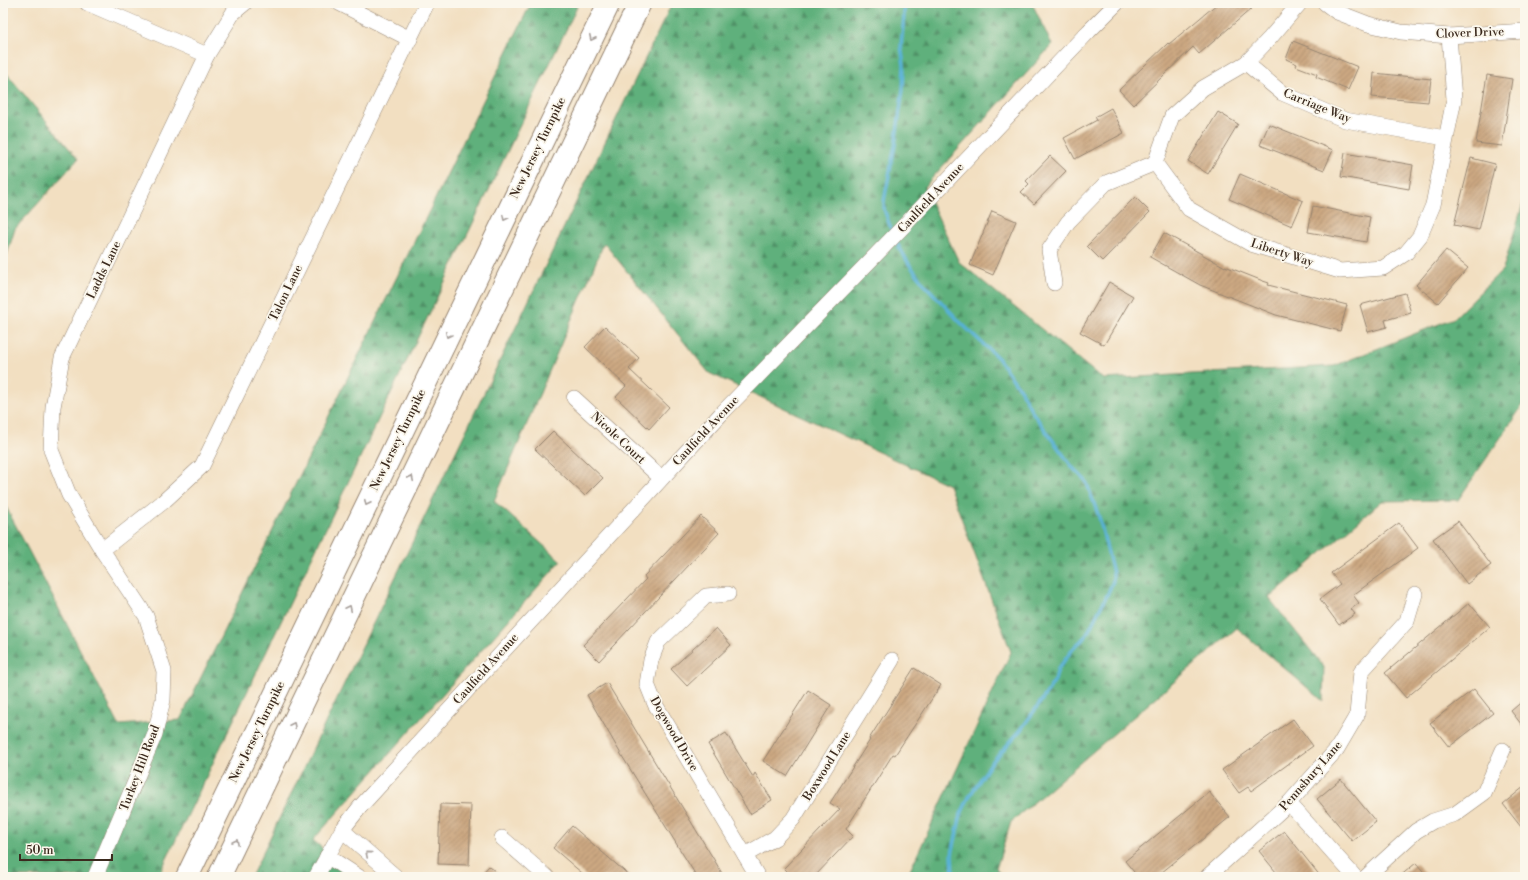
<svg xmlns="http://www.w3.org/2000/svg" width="1528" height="880" font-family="'Libre Bodoni',serif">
  <defs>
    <pattern id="forest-firs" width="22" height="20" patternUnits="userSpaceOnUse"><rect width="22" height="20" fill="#5eb07c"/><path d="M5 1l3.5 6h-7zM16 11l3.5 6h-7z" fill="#4f8f65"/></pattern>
    <pattern id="building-hatch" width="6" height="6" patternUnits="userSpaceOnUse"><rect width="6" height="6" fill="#cca882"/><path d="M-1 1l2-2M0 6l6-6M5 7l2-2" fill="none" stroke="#a7896a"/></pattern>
  </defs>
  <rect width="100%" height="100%" fill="#fbf7ec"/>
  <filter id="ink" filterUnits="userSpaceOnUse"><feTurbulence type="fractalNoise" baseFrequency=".025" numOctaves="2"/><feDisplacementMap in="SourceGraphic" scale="8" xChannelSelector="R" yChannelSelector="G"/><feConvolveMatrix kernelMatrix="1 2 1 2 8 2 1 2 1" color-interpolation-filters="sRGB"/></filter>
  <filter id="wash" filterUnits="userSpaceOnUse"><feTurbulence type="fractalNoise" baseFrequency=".012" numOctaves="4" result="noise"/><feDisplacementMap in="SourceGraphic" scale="16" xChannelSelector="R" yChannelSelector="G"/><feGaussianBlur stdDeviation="0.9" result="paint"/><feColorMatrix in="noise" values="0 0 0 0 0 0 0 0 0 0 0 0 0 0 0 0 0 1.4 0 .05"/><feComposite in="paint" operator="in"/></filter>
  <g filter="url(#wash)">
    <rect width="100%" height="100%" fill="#f2dfc1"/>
    <g fill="url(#forest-firs)" stroke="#4c6d4d">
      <polygon points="531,3 579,3 158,877 3,877 3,501 119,725 180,720"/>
      <polygon points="672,3 1032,3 1052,45 924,187 959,262 1103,379 1334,366 1454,318 1503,269 1525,197 1525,402 1458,500 1382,501 1269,598 1324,667 1323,701 1237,628 1011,822 996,869 1003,877 907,877 1011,652 949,485 709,373 604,243 494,501 561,561 313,840 355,877 251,877"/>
      <polygon points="3,69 78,159 15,229 3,267"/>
    </g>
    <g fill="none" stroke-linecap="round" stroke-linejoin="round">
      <g stroke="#59b1d6" stroke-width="3.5">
        <polyline points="892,232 884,209 884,201 895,145 903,89 904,65 901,46 904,16 904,3"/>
        <polyline points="895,240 909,264 925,285 962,324 998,358 1021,391 1033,413 1051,438 1073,468 1086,481 1099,517 1113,573 1113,581 1108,593 1085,638 1076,645 1058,669 1055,680 1042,700 1020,731 991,763 969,797 961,814 952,854 953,877"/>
      </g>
    </g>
    <g id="blocks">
      <g fill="url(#building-hatch)">
        <polygon points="1218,3 1246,3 1251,9 1199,54 1193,47 1133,105 1119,90 1168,43 1169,44"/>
        <polygon points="1293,41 1358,67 1348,90 1316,77 1317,74 1296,66 1297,64 1286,59"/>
        <polygon points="1374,73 1431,79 1428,102 1372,97"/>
        <polygon points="1487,75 1512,79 1502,146 1476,143"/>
        <polygon points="1111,108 1124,133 1075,159 1064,138 1097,120 1095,117"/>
        <polygon points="1218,112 1238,124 1208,174 1188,161"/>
        <polygon points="1269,124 1333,150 1324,170 1260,145"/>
        <polygon points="1345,153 1413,165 1409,189 1341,177"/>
        <polygon points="1050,156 1066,171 1034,204 1021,192 1029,184 1026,181"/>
        <polygon points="1471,158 1495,164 1479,230 1454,225"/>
        <polygon points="1240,174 1303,201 1292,226 1229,199"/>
        <polygon points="1135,197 1150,212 1102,261 1087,246"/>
        <polygon points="1313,206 1370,217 1366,242 1308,232"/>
        <polygon points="992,211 1016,221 993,275 970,265"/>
        <polygon points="1164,233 1225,267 1225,266 1263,281 1269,283 1268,285 1347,305 1340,331 1276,315 1200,285 1150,257"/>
        <polygon points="1446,250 1468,268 1438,303 1416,285"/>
        <polygon points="1109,282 1133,296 1104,345 1080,332"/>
        <polygon points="1405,293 1411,313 1385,320 1387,327 1368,332 1360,305"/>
        <polygon points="605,326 639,358 629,369 669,407 649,429 616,397 626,386 585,347"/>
        <polygon points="553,431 603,478 585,496 535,449"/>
        <polygon points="701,516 719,533 599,661 583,645 646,579 644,576"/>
        <polygon points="1458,521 1491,565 1467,584 1433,539"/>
        <polygon points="1399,523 1418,548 1353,595 1359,603 1351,609 1355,614 1339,625 1320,599 1340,584 1331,573"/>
        <polygon points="1469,603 1490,627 1406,698 1385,673"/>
        <polygon points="716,628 731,645 687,686 671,669"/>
        <polygon points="914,668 941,685 895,755 893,754 846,829 853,836 814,877 793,877 784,868 840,809 830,803 870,740 869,739"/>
        <polygon points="607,683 716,863 724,877 697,877 622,756 587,695"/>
        <polygon points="1474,689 1493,713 1449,747 1430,723"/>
        <polygon points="808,690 831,705 787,776 763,761"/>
        <polygon points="1525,699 1525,729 1511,711"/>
        <polygon points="1293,719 1313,746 1251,791 1248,787 1239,793 1222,770"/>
        <polygon points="726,733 753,777 755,773 772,800 750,814 708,744"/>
        <polygon points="1341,779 1376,822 1352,841 1317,799"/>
        <polygon points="1525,786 1525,832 1503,804"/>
        <polygon points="1209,792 1230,817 1156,877 1138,877 1125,861"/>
        <polygon points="440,804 471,805 469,865 438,864"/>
        <polygon points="572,826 631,877 587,877 576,868 553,848"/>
        <polygon points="1284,831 1321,877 1280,877 1259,851"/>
        <polygon points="1416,863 1428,877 1399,877"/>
        <polygon points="489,866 502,877 479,877"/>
      </g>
    </g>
  </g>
  <g filter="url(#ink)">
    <use href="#blocks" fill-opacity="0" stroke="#968470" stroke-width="1"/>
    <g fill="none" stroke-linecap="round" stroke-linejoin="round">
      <g stroke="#968470" stroke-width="16">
        <g id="street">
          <polyline points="87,3 207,55"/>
          <polyline points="339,3 410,39"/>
          <polyline points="1300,3 1270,38 1246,63 1203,88 1172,116 1155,163 1189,209 1251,244 1340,271 1383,268 1406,253 1420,236 1433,205 1454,99 1449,36"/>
          <polyline points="1325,3 1337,12 1368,24 1401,32 1449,36 1525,31"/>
          <polyline points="1246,63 1282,93 1345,120 1445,138"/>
          <polyline points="1054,283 1049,250 1068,222 1106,183 1155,163"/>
          <polyline points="574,398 661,478"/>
          <polyline points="102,550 163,502 202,466 427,3"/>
          <polyline points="728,594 706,596 658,642 651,660 647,684 655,704 758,877"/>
          <polyline points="1289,803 1355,877"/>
          <polyline points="342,830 396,877"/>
          <polyline points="502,838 547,877"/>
          <polyline points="745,855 775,838 793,819 892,660"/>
          <polyline points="327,856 359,877"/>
          <polyline points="95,877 155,734 163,700 164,671 146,616 102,550 69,495 51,450 53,407 62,358 207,55 233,13 245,3"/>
          <polyline points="316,877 342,830 360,807 721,414 899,231 1089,31 1117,3"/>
          <polyline points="1207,877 1289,803 1337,749 1357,715 1361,672 1407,621 1415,594"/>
          <polyline points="1366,877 1416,831 1433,821 1455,814 1484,793 1503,750"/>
        </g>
      </g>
      <g stroke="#968470" stroke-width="24">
        <g id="highway">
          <polyline points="187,877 609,3"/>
          <polyline points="219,877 640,3"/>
        </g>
      </g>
      <use href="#street" stroke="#fff" stroke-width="15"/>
      <use href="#highway" stroke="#fff" stroke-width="22"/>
    </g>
    <defs><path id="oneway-chevron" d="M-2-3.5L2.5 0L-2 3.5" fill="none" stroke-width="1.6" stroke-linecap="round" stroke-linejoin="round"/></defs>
    <g stroke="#a79f9a">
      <use href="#oneway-chevron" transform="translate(592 38) rotate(116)"/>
      <use href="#oneway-chevron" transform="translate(505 218) rotate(116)"/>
      <use href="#oneway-chevron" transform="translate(448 335) rotate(116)"/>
      <use href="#oneway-chevron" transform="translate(411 478) rotate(-64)"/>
      <use href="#oneway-chevron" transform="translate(367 503) rotate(116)"/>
      <use href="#oneway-chevron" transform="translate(349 608) rotate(-64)"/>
      <use href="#oneway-chevron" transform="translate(293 725) rotate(-64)"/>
      <use href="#oneway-chevron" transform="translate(236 842) rotate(-64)"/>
      <use href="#oneway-chevron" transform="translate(368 854) rotate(-140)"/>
    </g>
  </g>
  <g text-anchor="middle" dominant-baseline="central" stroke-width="3.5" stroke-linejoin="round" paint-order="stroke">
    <g font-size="12" fill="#3b2a1e" stroke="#fbf7ec">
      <text transform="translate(1470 33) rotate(-2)">Clover Drive</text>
      <text transform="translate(1317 106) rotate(22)">Carriage Way</text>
      <text transform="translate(538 148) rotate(-64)">New Jersey Turnpike</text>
      <text transform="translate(931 198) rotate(-47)">Caulfield Avenue</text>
      <text transform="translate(1282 253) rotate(18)">Liberty Way</text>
      <text transform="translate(104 270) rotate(-64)">Ladds Lane</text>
      <text transform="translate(286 293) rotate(-64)">Talon Lane</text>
      <text transform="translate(706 431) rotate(-47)">Caulfield Avenue</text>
      <text transform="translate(618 438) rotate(43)">Nicole Court</text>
      <text transform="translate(398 440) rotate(-64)">New Jersey Turnpike</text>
      <text transform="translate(486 669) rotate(-48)">Caulfield Avenue</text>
      <text transform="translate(257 732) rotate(-64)">New Jersey Turnpike</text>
      <text transform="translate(674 734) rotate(60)">Dogwood Drive</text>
      <text transform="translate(827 766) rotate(-58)">Boxwood Lane</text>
      <text transform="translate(140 768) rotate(-69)">Turkey Hill Road</text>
      <text transform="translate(1311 776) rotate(-49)">Pennsbury Lane</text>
    </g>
  </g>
  <rect width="1528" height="880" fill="none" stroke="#fbf7ec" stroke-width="16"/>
  <path d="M20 854v6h92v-6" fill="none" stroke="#3b2a1e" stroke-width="2"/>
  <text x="26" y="854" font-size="12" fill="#3b2a1e" stroke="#fbf7ec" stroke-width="3" paint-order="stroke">50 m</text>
</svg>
